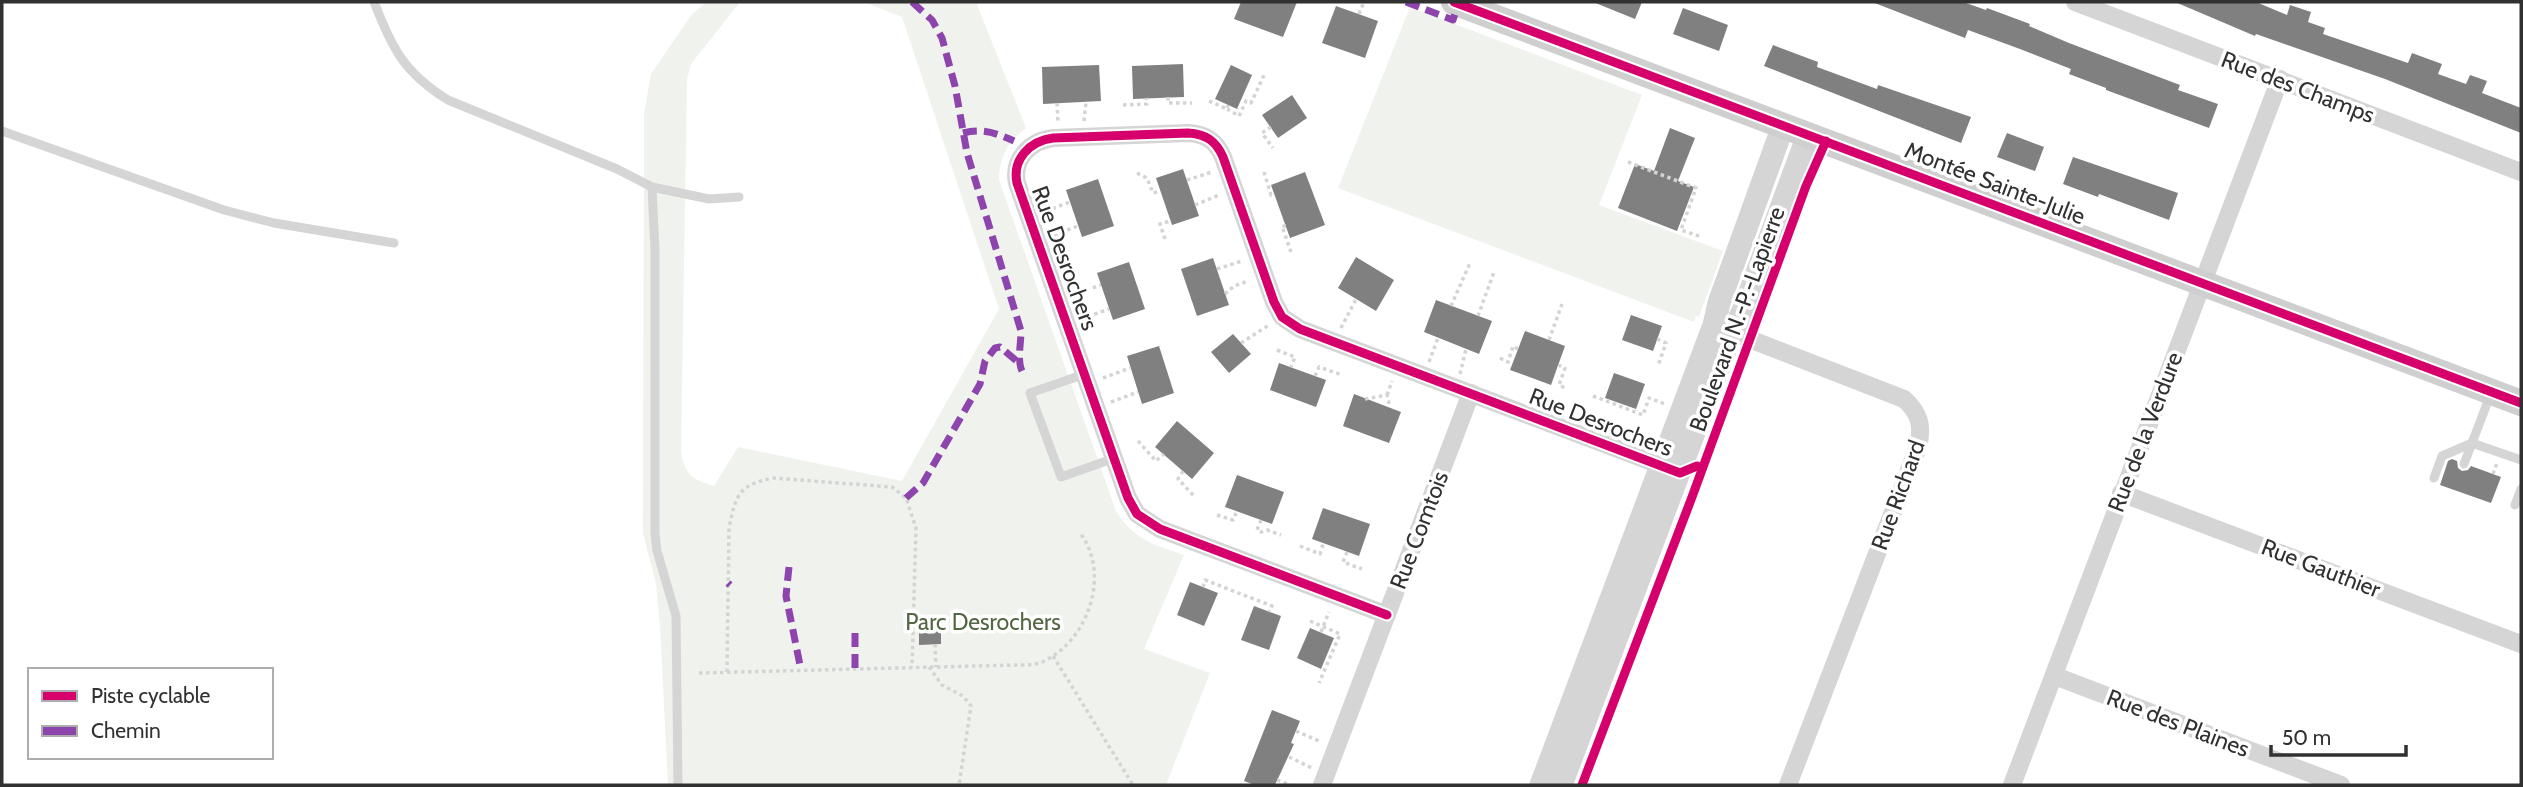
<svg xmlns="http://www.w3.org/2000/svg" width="2523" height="787" font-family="Cabin,sans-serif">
  <rect width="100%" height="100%" fill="#fff"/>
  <g fill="#f0f3ed">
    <path d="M707,2H740L691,64L687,79L681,453C687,477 692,479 714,486L738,447L902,481L999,309L902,17L864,2H976L1026,128C1008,141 999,157 999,180L1116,511C1134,540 1153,544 1184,555L1144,649L1210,673L1166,785H668L660,626L656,584L643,533L644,114L651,74L692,14Z"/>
    <polygon points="1410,7 1642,95 1599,205 1723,251 1699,317 1696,316 1694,322 1338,188"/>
  </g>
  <g fill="#808080">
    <polygon points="1241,2 1297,2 1283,37 1234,19"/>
    <polygon points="1593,2 1642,2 1635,19"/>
    <polygon points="1872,2 1963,2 1986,10 1987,8 2030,24 2029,26 2069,43 2180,85 2178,90 2218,104 2209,128 2106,90 2106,88 2069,74 2071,69 2020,49 1968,30 1965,38"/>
    <polygon points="2175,2 2256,2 2287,15 2290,5 2311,12 2308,22 2325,28 2323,34 2408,63 2412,53 2442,64 2438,74 2466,84 2470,75 2487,81 2482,93 2521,108 2521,133 2385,79 2256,34 2255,36"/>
    <polygon points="1336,6 1378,21 1365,58 1322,43"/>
    <polygon points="1683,8 1728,25 1719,51 1673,34"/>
    <polygon points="1773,45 1818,62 1817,67 1877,89 1878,85 1971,117 1961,143 1764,66"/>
    <polygon points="1183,64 1184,97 1133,99 1132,66"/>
    <polygon points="1099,65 1101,101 1043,104 1042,67"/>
    <polygon points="1231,65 1252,75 1237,109 1215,99"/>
    <polygon points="1292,95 1307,118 1278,138 1262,115"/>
    <polygon points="1670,128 1695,138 1678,181 1694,187 1677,231 1618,208 1635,164 1654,171"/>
    <polygon points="2007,133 2044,147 2035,171 1997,157"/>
    <polygon points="2073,157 2178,193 2169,220 2099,194 2098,197 2063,184"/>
    <polygon points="1183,169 1199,216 1172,225 1156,178"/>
    <polygon points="1305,172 1325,225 1290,238 1271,185"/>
    <polygon points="1098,179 1114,226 1082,237 1066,190"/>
    <polygon points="1356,257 1394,280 1376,311 1338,288"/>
    <polygon points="1213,258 1229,305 1197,316 1181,269"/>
    <polygon points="1129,262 1145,309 1113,320 1097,273"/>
    <polygon points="1436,300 1492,321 1479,354 1424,332"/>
    <polygon points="1631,315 1662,326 1653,351 1622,340"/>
    <polygon points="1525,331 1565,346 1551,385 1510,370"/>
    <polygon points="1233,334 1251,354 1229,373 1211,352"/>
    <polygon points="1159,346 1174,393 1142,404 1127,356"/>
    <polygon points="1279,363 1326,380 1316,407 1270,390"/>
    <polygon points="1614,373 1645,384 1636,409 1605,398"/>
    <polygon points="1354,394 1401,412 1389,443 1343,426"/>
    <polygon points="1177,421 1214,453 1192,479 1155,447"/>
    <polygon points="2452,459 2457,461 2458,468 2462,471 2468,470 2471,466 2501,477 2491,503 2440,485 2448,461"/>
    <polygon points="1237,475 1284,492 1272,524 1225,507"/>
    <polygon points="1323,508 1370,524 1359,556 1312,539"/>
    <polygon points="1190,582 1218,593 1204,626 1177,615"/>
    <polygon points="1254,606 1281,616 1269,650 1241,640"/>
    <polygon points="919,623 941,623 941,644 919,645"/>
    <polygon points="1310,628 1334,638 1321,669 1297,658"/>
    <polygon points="1272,710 1300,721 1291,743 1294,744 1275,785 1255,785 1244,781"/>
  </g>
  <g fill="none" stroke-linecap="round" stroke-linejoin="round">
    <g stroke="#d4d4d4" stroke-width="3.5" stroke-dasharray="3.5 3.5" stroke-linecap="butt">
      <polyline points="1359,14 1364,2"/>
      <polyline points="1168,97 1168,103 1192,103"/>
      <polyline points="1209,101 1227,109 1228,105"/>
      <polyline points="1057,103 1058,122"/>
      <polyline points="1123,105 1147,104 1146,98"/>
      <polyline points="1227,109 1239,116 1246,101 1251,103 1265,73"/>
      <polyline points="1084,121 1086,102"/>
      <polyline points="1271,127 1262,133 1273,148"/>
      <polyline points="1628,162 1696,188 1681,230 1702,237"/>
      <polyline points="1264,172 1271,195 1274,194"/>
      <polyline points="1137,173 1147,178 1153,193 1160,191"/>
      <polyline points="1187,180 1212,172"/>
      <polyline points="1195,205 1219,195"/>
      <polyline points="1046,211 1070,202"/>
      <polyline points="1286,226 1282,226 1292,255"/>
      <polyline points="1054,235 1078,226"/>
      <polyline points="1165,239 1160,224 1170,221"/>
      <polyline points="1217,269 1242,261"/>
      <polyline points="1225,294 1234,286 1248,281"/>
      <polyline points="1073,295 1101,285"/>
      <polyline points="1451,306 1470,263"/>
      <polyline points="1478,316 1494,272"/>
      <polyline points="1081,319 1109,309"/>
      <polyline points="1341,328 1356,299"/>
      <polyline points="1657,339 1666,343 1658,366"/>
      <polyline points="1549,340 1562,304"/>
      <polyline points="1241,343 1269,325"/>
      <polyline points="1277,350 1295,357 1291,367"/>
      <polyline points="1500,358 1508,362 1513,346 1518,349"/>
      <polyline points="1429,362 1438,338"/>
      <polyline points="1558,365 1565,368 1559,385 1565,388"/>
      <polyline points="1460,374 1466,349"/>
      <polyline points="1315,376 1319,367 1342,375"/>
      <polyline points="1103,378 1130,368"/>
      <polyline points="1387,395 1392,381"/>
      <polyline points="1593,396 1643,415 1649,398 1665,404"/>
      <polyline points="1365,399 1387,395 1390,407"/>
      <polyline points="1111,402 1138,392"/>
      <polyline points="1138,441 1156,461 1164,454"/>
      <polyline points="1183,471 1178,479 1195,497"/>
      <polyline points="2493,474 2497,463"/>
      <polyline points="1217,515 1233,520 1237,511"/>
      <polyline points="1261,520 1257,530 1261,532 1267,530 1281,535"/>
      <polyline points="1300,546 1320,554 1323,544"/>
      <polyline points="1347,552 1343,562 1362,569"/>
      <polyline points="1203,587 1205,580 1272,606 1269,612"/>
      <polyline points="1310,621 1340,634 1319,683"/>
      <polyline points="1321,632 1329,612"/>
      <polyline points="935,644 936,667"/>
      <polyline points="1053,656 1133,785"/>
      <polyline points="929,667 942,685 963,696 971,706 959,785"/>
      <path d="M727,672L729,528C736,495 738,485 773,478L892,487L906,498L916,528L912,667"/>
      <path d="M699,673L1016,665C1027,665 1039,665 1048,659C1090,636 1110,572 1080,533"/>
      <polyline points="1296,731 1319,741"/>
      <polyline points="1289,757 1312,768"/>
      <polyline points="1277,780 1291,785"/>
    </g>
    <g stroke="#d5d5d5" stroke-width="9">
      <path d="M374,2C393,49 403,72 448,100L617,169L652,187L709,199L739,197"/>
      <polyline points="2,131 224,210 274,223 394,243"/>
      <polyline points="652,187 655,251 655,534 657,551 676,616 678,785"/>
      <polyline points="1085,374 1030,393 1061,477 1115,458"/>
      <polyline points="2491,393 2472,443 2521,460"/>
      <polyline points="2464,464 2472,443"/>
      <polyline points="2434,478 2442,456 2472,443"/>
      <polyline points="2515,505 2521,489"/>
    </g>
    <g stroke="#d5d5d5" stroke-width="18">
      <polyline points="2075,2 2521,172"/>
      <path d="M1721,328L1904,399C1920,413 1923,427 1918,447L1788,785"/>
      <polyline points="2121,493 2521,644"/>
      <path d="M1387,615L1160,529L1137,514L1128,498L1017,183C1012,159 1030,141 1053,138L1188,133C1206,134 1216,141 1223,157L1274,302L1282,317L1300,329L1671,469"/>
      <polyline points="2055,676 2341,785"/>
      <polyline points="1322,785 1471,393"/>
      <polyline points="2012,785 2280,79"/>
    </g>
    <g stroke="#d5d5d5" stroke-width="23">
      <polyline points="1541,785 1714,325 1719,303 1783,126"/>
      <polyline points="1561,785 1732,332 1743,311 1808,135"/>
    </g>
    <polyline stroke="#cfcfcf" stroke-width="26" points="1454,2 2521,403"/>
    <g stroke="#8e44ad" stroke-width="7" stroke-dasharray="14 7" stroke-linecap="butt">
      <path d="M912,2L932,20L942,38L955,86L967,153L1021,331C1021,344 1017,360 1022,371"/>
      <polyline points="1406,2 1453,20 1458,4"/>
      <path d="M963,133C983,128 996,133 1014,141"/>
      <polyline points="906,498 923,483 980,384 985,361 995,348 1000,347 1019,363"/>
      <polyline points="789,567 786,596 801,670"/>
      <polyline points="728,583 730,585"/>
      <polyline points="855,633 855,668"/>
    </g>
    <g stroke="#fff" stroke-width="13">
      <g id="cycleway">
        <polyline points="1454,2 2521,403"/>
        <path d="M1387,615L1160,529L1137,514L1128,498L1017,183C1012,159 1030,141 1053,138L1188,133C1206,134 1216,141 1223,157L1274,302L1282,317L1300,329L1680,473L1697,466L1702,468"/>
        <polyline points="1582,785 1692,497 1806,186 1826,141"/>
      </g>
    </g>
    <use href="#cycleway" stroke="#d6006c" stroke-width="9"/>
  </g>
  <g text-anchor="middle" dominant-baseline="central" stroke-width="7" stroke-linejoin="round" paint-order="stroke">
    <g font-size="23" fill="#313131" stroke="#fff">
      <text transform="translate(2298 87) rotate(21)">Rue des Champs</text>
      <text transform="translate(1995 183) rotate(21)">Montée Sainte-Julie</text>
      <text transform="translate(1065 258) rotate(70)">Rue Desrochers</text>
      <text transform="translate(1737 319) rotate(-70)">Boulevard N.-P.-Lapierre</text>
      <text transform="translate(1601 422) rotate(21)">Rue Desrochers</text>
      <text transform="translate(2145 432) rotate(-69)">Rue de la Verdure</text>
      <text transform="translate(1898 495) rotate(-70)">Rue Richard</text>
      <text transform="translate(1419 530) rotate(-69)">Rue Comtois</text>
      <text transform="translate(2321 568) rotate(21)">Rue Gauthier</text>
      <text transform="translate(2178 723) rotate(21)">Rue des Plaines</text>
    </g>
    <g font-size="23" fill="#546743" stroke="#fff">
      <text x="983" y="622">Parc Desrochers</text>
    </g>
  </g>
  <rect width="2523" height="787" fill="none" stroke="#313131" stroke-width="7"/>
  <rect x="28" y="668" width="245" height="91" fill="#ffffff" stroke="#adadad" stroke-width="2"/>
  <rect x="42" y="691" width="35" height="10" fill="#d6006c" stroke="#adadad" stroke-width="2"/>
  <text x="91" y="703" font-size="21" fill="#313131">Piste cyclable</text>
  <rect x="42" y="726" width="35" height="10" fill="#8e44ad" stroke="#adadad" stroke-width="2"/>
  <text x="91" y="738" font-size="21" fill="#313131">Chemin</text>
  <path d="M2271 745v10h135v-10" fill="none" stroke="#313131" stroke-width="3.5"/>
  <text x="2282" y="745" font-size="21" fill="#313131" stroke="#ffffff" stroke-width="5" paint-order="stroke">50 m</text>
</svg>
